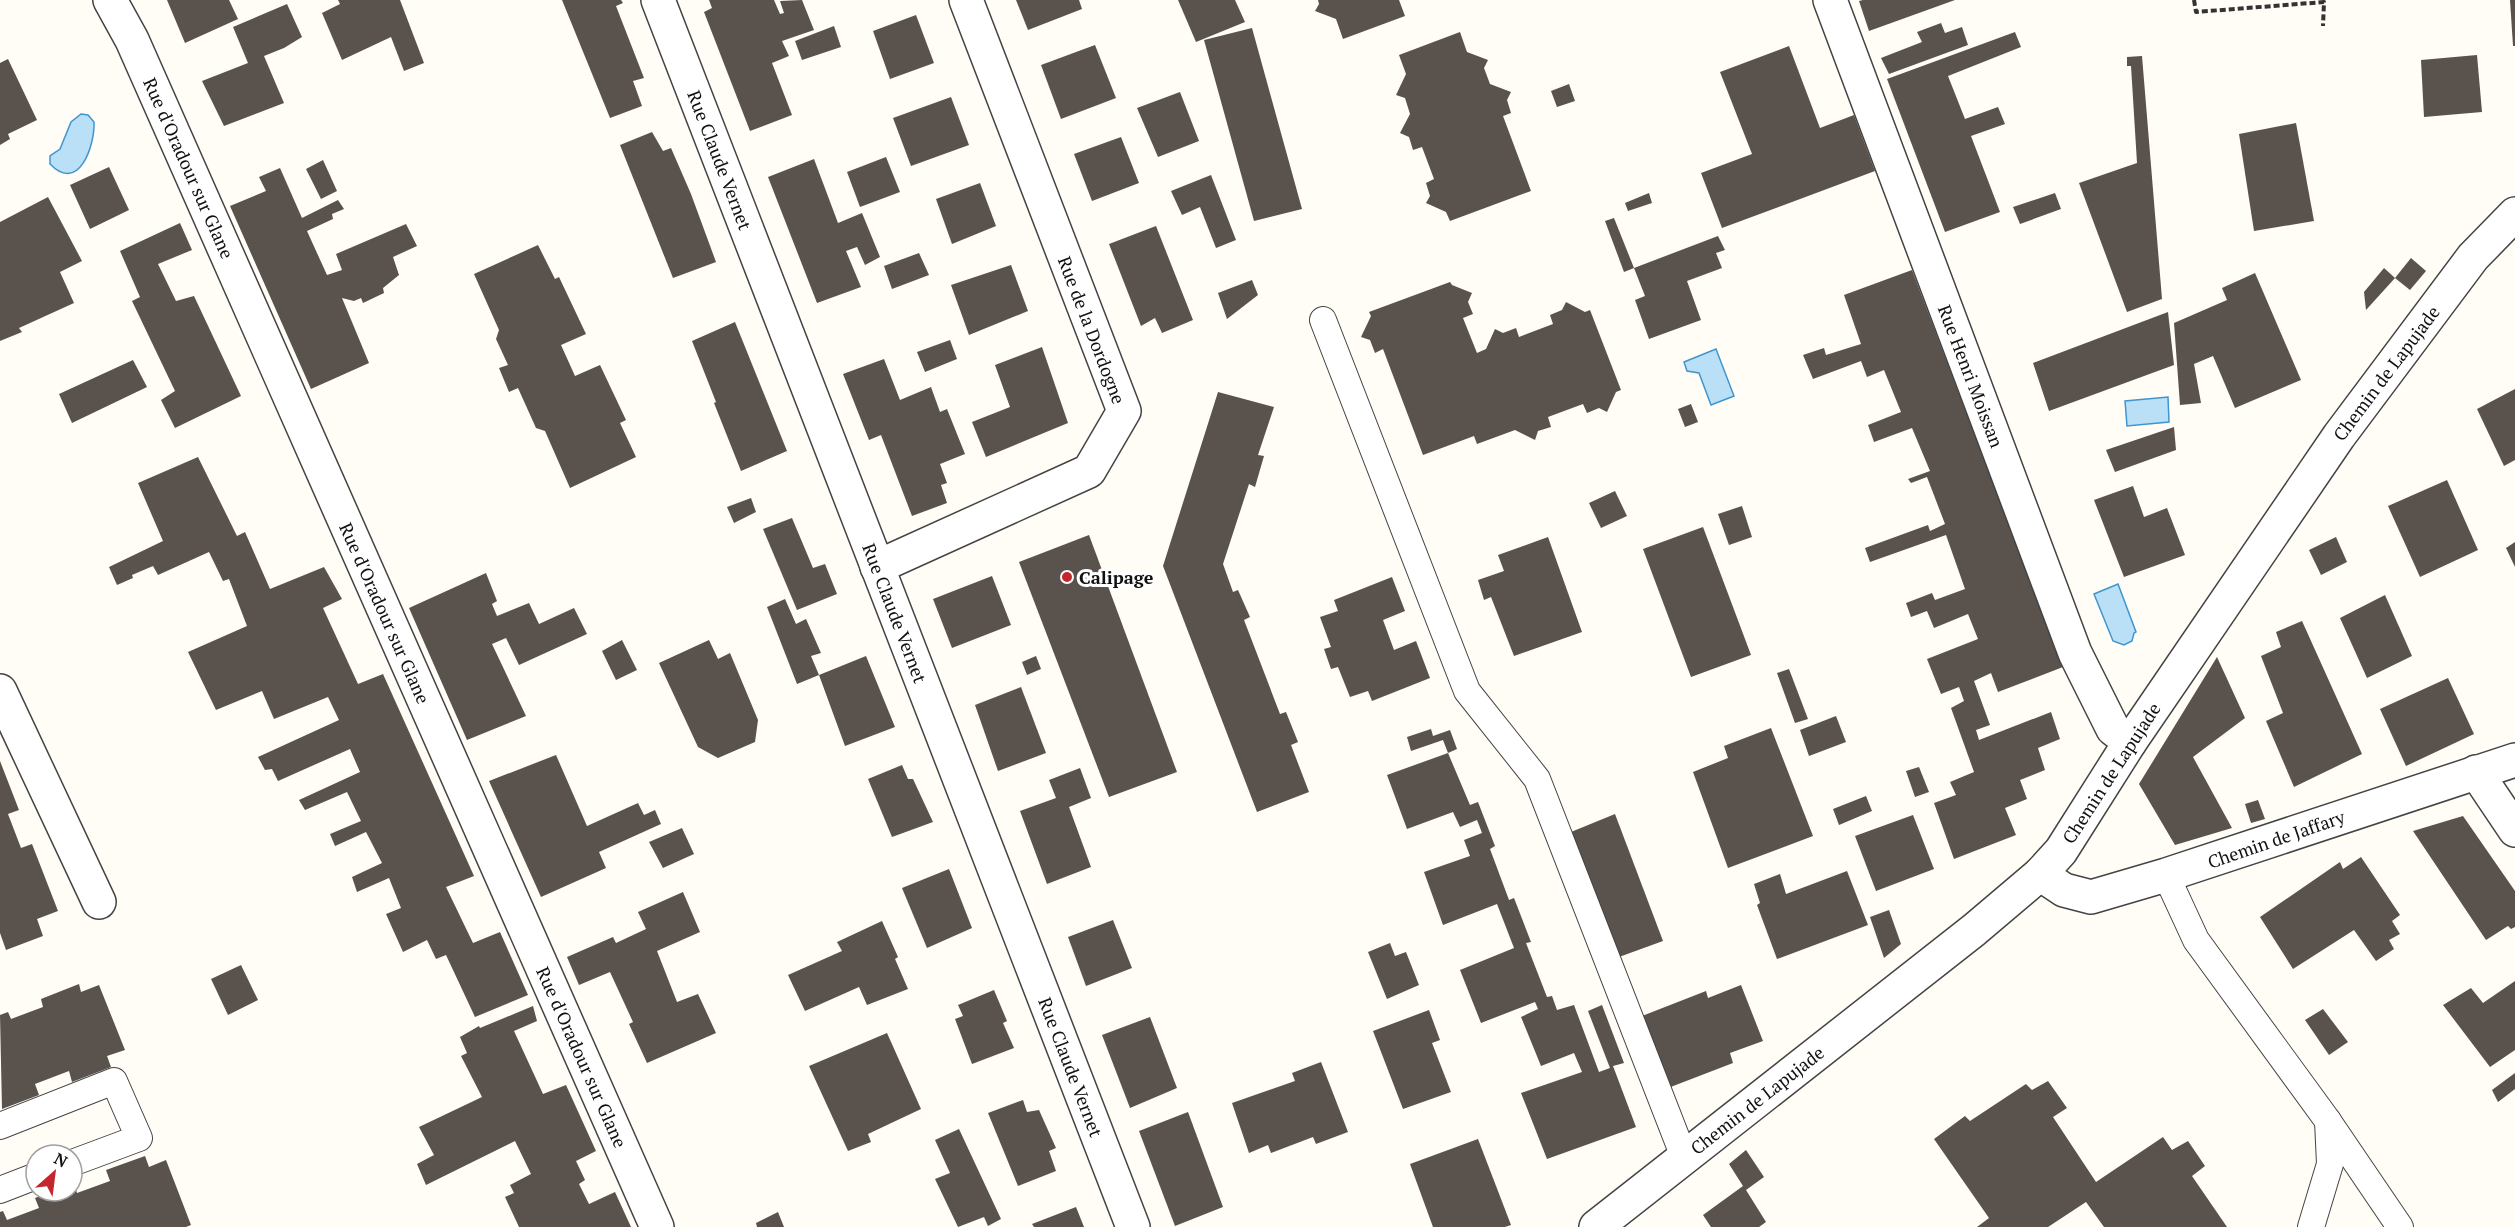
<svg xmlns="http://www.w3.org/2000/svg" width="2515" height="1227" font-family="'PT Serif',serif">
  <rect width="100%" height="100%" fill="#fffdf5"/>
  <g fill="#b9e0f7" stroke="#3f96cf" stroke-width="1.5">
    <path d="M81,114L88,115L94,122C95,145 79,194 50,164V156L60,149L71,122Z"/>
    <polygon points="1716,349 1734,396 1711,405 1699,373 1687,371 1684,362"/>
    <polygon points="2168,397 2169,422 2127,426 2125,401"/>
    <polygon points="2118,584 2136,632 2134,633 2132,641 2124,645 2113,641 2094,594"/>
  </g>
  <g fill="#5a524d">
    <polygon points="167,0 229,0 238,19 185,43"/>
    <polygon points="338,0 400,0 424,63 404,71 391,37 342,60 322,13 340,4"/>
    <polygon points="562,0 621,0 623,3 616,6 644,78 633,81 642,106 610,118"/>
    <polygon points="709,0 774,0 780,14 784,13 780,1 802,0 814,30 782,41 789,56 772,63 792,115 750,131 704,12 712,8"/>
    <polygon points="1016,0 1079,0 1082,9 1028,30"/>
    <polygon points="1178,0 1235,0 1245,22 1196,42"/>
    <polygon points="1318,0 1399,0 1405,16 1343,39 1336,19 1315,11 1319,4"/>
    <polygon points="1863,0 1955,0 1869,31 1859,1"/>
    <polygon points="2510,0 2515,0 2515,46 2513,46"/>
    <polygon points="287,4 302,37 284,48 264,56 284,103 224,126 202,81 248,63 233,27"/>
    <polygon points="916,15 934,63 890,79 873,31"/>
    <polygon points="1941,23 1945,33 1962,27 1968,45 1889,74 1881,58 1922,42 1917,32"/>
    <polygon points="834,26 841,47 802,60 795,41"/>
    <polygon points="1252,28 1302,209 1254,221 1204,40"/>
    <polygon points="1460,32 1467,52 1488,60 1484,68 1490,84 1511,92 1507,100 1511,113 1503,116 1531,191 1450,221 1446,212 1426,203 1430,196 1426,183 1434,179 1422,147 1413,150 1409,137 1400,133 1410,114 1405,98 1396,95 1406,74 1399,55"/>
    <polygon points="2015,32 2021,47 1948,76 1965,119 1998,107 2005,124 1971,136 2000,212 1945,232 1887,79"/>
    <polygon points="1095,45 1116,98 1061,119 1041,65"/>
    <polygon points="1789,46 1820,128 1854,115 1875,171 1722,228 1701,173 1752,154 1720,72"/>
    <polygon points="2477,55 2482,112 2424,117 2421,60"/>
    <polygon points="2142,56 2162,299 2127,312 2079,183 2137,163 2131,66 2127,66 2127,57"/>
    <polygon points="8,59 37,120 8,134 10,139 0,145 0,63"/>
    <polygon points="1569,84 1575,101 1557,107 1551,91"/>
    <polygon points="1180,92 1199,141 1158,157 1137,108"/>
    <polygon points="951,97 969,145 911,166 893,118"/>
    <polygon points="2296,123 2314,221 2254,231 2239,134"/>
    <polygon points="652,132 663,151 671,148 691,194 716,262 673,278 620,145"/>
    <polygon points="1121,137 1139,183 1092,201 1074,154"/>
    <polygon points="886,157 900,192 860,207 847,172"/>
    <polygon points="814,159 838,223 862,213 880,257 865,265 857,247 846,251 861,287 817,303 768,177"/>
    <polygon points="323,160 337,191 321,199 306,169"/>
    <polygon points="109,167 129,210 90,229 70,185"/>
    <polygon points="280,168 302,218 338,200 344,209 332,214 333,219 307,231 327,275 342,270 336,254 406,224 417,246 393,257 399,275 383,288 384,293 363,303 361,298 354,301 342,298 369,363 311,389 230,206 266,191 259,177"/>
    <polygon points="1211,175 1236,240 1216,248 1200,207 1182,215 1171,191"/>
    <polygon points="980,183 996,226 952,244 936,199"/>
    <polygon points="1649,193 1652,203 1628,211 1625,203"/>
    <polygon points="2055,193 2061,209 2020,224 2013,207"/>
    <polygon points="48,197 82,261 60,272 74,303 19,328 22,332 0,341 0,222"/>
    <polygon points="1614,218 1634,268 1624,272 1605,221"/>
    <polygon points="180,223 192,250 158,264 176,301 194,296 241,396 175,428 161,400 175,391 132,301 140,297 120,251"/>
    <polygon points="1156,226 1193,320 1162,333 1155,318 1141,326 1109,244"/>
    <polygon points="1718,236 1725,250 1716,253 1722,268 1687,281 1701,320 1649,339 1635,300 1645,296 1634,268"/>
    <polygon points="538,245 555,279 559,277 586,334 561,345 575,376 600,365 626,420 620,423 636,457 570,488 545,431 536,428 518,388 509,392 499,368 508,365 496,339 499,330 474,274"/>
    <polygon points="919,253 929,275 892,289 884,266"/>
    <polygon points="2411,258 2426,271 2410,290 2395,278"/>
    <polygon points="1011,265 1028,311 969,335 951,285"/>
    <polygon points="2384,268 2395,278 2366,310 2364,292"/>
    <polygon points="1912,270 2063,667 1998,692 1991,673 1974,681 1990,725 1976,730 1979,740 2051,712 2060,739 2038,748 2045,770 2020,780 2027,799 2005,808 2016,835 1954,859 1934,803 1956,795 1950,782 1974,772 1951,708 1964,701 1959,687 1941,694 1927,659 1978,639 1968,614 1934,628 1927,611 1911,617 1906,603 1932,593 1935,600 1965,589 1946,535 1870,562 1865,548 1928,525 1930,531 1945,524 1927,477 1911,483 1908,479 1930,471 1912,428 1874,442 1868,425 1901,412 1884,370 1867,377 1861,361 1813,379 1803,355 1824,348 1826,355 1861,344 1844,295"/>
    <polygon points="2255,273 2301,380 2235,408 2213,356 2194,364 2201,403 2180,405 2174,323 2227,300 2222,288"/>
    <polygon points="1252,280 1258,295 1227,319 1218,293"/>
    <polygon points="1450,282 1452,285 1472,293 1468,302 1473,314 1463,318 1477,353 1486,349 1495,329 1503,333 1516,328 1519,337 1553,324 1550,315 1562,310 1566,302 1585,312 1590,310 1621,390 1616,392 1607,412 1599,408 1587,413 1583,404 1548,417 1551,427 1538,431 1535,440 1515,430 1477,444 1474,436 1423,455 1383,349 1375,353 1370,340 1361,337 1371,316 1369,312"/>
    <polygon points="2168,312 2174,365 2049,411 2033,363"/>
    <polygon points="735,322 787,451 741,471 714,403 716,402 692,341"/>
    <polygon points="950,340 957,359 925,372 917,352"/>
    <polygon points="1042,347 1068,423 986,457 972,422 1010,407 995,365"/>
    <polygon points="884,359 900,400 931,387 940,412 947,409 965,454 940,464 947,483 941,485 947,503 912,516 881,435 869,440 843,374"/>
    <polygon points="133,360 147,387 72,423 59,394"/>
    <polygon points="2515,389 2515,460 2504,466 2477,409"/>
    <polygon points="1218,392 1274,407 1258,455 1264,456 1255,487 1249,484 1223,564 1233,592 1238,590 1250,617 1244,620 1280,714 1286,712 1298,742 1291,745 1309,792 1257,812 1163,566"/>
    <polygon points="1691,404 1698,422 1685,427 1678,409"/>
    <polygon points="2174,427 2176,450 2115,472 2106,450"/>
    <polygon points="198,457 237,536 245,532 270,589 324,567 342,599 323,608 358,684 383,674 474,876 446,887 473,943 500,932 528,995 475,1017 446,955 436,959 427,940 403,952 386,914 401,908 389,878 357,892 352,877 382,863 366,832 335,846 330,834 361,821 347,792 305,810 299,800 360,772 350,749 278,781 272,769 265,770 258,757 339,720 328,697 274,719 262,691 216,710 188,652 247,626 229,579 223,581 209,552 158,575 153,566 132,575 133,578 117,585 109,567 163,541 138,483"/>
    <polygon points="2447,480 2478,550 2420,577 2388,506"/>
    <polygon points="2133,486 2144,517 2167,508 2185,555 2124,577 2094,500"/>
    <polygon points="1615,491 1627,516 1601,528 1589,503"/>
    <polygon points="751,498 756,512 734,523 727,507"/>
    <polygon points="1742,506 1752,537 1729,545 1718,514"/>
    <polygon points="792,518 813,568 825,564 837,594 797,610 763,529"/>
    <polygon points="1703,527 1751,655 1691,677 1643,549"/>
    <polygon points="1089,535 1177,772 1109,797 1019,562"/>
    <polygon points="1548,537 1582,632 1514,656 1491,597 1484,600 1478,580 1504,571 1498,555"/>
    <polygon points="2336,537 2347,562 2321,575 2309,550"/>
    <polygon points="2515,542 2515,567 2506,548"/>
    <polygon points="486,573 497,601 492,604 497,616 529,603 539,624 574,608 587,634 519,665 506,638 492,644 526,716 467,740 409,608"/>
    <polygon points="992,576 1011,625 952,648 933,599"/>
    <polygon points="1392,577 1405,611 1383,620 1394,650 1416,641 1430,678 1372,701 1368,691 1350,697 1338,667 1331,669 1324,649 1331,647 1320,617 1338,611 1334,600"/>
    <polygon points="2385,595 2412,656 2367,678 2340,618"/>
    <polygon points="785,599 796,624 806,619 821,653 811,656 819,675 866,656 895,727 845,746 819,675 797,684 767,607"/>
    <polygon points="2302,621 2362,754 2294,787 2266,721 2283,713 2261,656 2281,647 2276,632"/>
    <polygon points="622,640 637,670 616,680 602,651"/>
    <polygon points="709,640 718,659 730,653 758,720 755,742 718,758 698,747 659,663"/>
    <polygon points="1036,656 1041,669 1027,675 1022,662"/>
    <polygon points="2217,657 2245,718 2193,757 2232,828 2175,845 2139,784"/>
    <polygon points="1789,669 1808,719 1795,723 1777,673"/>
    <polygon points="2448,678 2474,734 2406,766 2380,709"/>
    <polygon points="1021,687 1046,753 998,771 975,705"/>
    <polygon points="1836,716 1846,742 1809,756 1800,730"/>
    <polygon points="1771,728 1813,836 1728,868 1693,772 1728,758 1724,746"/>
    <polygon points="1431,729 1433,736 1450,730 1457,749 1448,753 1443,740 1411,751 1407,737"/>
    <polygon points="1448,753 1470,805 1478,802 1495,846 1490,849 1509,900 1514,898 1531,942 1526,943 1547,997 1552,996 1557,1010 1574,1005 1599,1072 1610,1068 1588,1011 1602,1005 1624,1063 1613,1066 1636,1127 1547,1159 1521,1093 1582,1072 1574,1053 1541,1066 1521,1017 1538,1009 1535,1002 1481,1023 1460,970 1514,948 1497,904 1443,925 1424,872 1470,856 1464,840 1482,833 1479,825 1477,820 1460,827 1453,812 1407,829 1387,775"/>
    <polygon points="556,755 587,826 638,803 644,815 655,810 661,824 599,852 606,868 541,897 489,781"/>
    <polygon points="0,761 19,810 8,814 21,848 32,844 58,911 37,919 43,936 6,950 0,933"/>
    <polygon points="902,765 908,779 913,779 933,822 892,837 868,779"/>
    <polygon points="1919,767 1929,792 1915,797 1906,771"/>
    <polygon points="1080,768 1091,798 1069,807 1091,867 1047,884 1020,811 1056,798 1049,780"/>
    <polygon points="1866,796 1872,811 1839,825 1833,809"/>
    <polygon points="2258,800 2265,819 2251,823 2245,804"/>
    <polygon points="1615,814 1663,941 1619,957 1571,832"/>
    <polygon points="1913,815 1934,869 1876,891 1855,836"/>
    <polygon points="2463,816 2515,891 2515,927 2511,929 2508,926 2486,940 2413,831"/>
    <polygon points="682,828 694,854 663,868 649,842"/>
    <polygon points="2361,857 2400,915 2392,921 2400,934 2389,940 2394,949 2376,961 2354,930 2293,969 2260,917 2340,862 2343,869"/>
    <polygon points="949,869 972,928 927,948 902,888"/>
    <polygon points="1847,871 1868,925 1777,959 1757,905 1760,903 1754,884 1780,874 1786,894"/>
    <polygon points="683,892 700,932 657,951 677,1002 698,994 716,1033 647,1063 629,1024 633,1022 610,972 579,985 567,957 613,937 616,943 646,929 638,912"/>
    <polygon points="1889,910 1901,944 1884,958 1870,917"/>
    <polygon points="1113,920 1132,968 1086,986 1068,937"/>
    <polygon points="882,921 898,957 895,959 908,989 867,1005 859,987 805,1011 788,975 842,951 837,942"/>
    <polygon points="1390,943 1395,956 1406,952 1419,985 1387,999 1368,952"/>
    <polygon points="241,965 258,1000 228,1015 211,979"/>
    <polygon points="2515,981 2515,1050 2490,1067 2443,1005 2471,988 2483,1003"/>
    <polygon points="79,984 81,992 99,985 125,1050 107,1056 111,1067 72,1082 69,1071 35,1084 39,1095 2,1109 0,1015 8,1012 11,1019 43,1007 41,999"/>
    <polygon points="1741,985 1763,1041 1730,1053 1733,1063 1668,1088 1642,1016 1706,991 1708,998"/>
    <polygon points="994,990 1007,1021 1003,1023 1014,1048 972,1064 955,1019 963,1016 958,1005"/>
    <polygon points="533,1006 537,1021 514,1031 543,1094 566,1085 596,1151 576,1161 585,1180 579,1184 589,1204 615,1192 631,1227 519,1227 505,1197 514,1193 510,1185 531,1174 515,1141 426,1185 417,1164 434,1155 419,1127 482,1097 461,1056 467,1053 460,1037 479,1026 480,1028"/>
    <polygon points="2323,1009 2348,1042 2329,1055 2305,1020"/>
    <polygon points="1429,1010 1440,1040 1432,1043 1451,1092 1403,1109 1373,1031"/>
    <polygon points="1150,1017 1177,1088 1130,1108 1102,1035"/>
    <polygon points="887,1033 921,1109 868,1134 871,1142 848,1151 809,1066"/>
    <polygon points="1321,1062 1348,1132 1316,1144 1313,1137 1271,1153 1268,1145 1249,1153 1232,1103 1295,1081 1292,1073"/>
    <polygon points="2515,1073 2515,1089 2498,1102 2492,1090"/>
    <polygon points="2048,1081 2067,1108 2053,1117 2096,1182 2163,1137 2172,1150 2188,1141 2205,1166 2192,1176 2227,1227 2104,1227 2086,1202 2048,1227 1977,1227 1989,1218 1934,1139 1965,1116 1970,1121 2026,1084 2032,1090"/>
    <polygon points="1023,1100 1027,1112 1039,1110 1056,1148 1049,1151 1056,1171 1018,1186 988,1113"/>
    <polygon points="1188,1112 1223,1207 1175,1226 1139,1131"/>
    <polygon points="959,1129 1001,1219 988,1226 984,1217 958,1227 935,1179 950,1173 935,1140"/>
    <polygon points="1478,1139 1511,1225 1505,1227 1433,1227 1410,1164"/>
    <polygon points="1746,1150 1764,1177 1746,1190 1766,1222 1759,1227 1711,1227 1703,1215 1743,1186 1729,1164"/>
    <polygon points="145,1156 149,1167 166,1160 191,1225 186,1227 0,1227 0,1212 3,1211 7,1220 39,1208 35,1198 53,1191 72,1191 74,1183 77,1193 110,1181 106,1170"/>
    <polygon points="1076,1207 1084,1227 1034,1227 1032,1224"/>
    <polygon points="778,1212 784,1227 757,1227 756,1223"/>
  </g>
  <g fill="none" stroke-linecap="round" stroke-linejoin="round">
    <g stroke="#444" stroke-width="28">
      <g id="service">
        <polyline points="1323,320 1467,691 1537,779 1684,1157"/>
        <polyline points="2166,875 2196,940 2328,1121 2400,1227"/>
        <polyline points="0,1126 114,1081 139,1138 72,1163"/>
        <polyline points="0,1190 36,1176"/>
        <polyline points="2311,1227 2330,1164 2328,1121"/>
      </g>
    </g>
    <g stroke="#444" stroke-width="36">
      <g id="minor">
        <polyline points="110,0 132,40 657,1227"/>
        <polyline points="658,0 1133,1227"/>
        <polyline points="1830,0 2075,653 2113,729 2130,742"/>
        <polyline points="877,567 1089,471 1124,411 966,0"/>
        <polyline points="0,691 99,902"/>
        <polyline points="2476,772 2515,830"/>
        <polyline points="2040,874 2064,890 2091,897 2166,875 2515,760"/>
        <polyline points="1596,1227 1974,930 2040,874 2061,851 2130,742 2339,436 2473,257 2515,214"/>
      </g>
    </g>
    <polyline stroke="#333" stroke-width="4" stroke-dasharray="6 3" stroke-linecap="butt" points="2194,0 2196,12 2324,2 2323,26"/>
    <use href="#service" stroke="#fff" stroke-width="26"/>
    <use href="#minor" stroke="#fff" stroke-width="33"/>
  </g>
  <circle fill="#c4262e" stroke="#fff" stroke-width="2" cx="1067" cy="577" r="6"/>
  <g text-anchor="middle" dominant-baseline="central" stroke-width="6" stroke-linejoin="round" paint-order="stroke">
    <g font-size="18" fill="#111" stroke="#fff">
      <text transform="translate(720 160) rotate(69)">Rue Claude Vernet</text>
      <text transform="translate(189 168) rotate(66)">Rue d'Oradour sur Glane</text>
      <text transform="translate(1092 330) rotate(69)">Rue de la Dordogne</text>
      <text transform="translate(2386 373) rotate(-53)">Chemin de Lapujade</text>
      <text transform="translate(1971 376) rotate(69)">Rue Henri Moissan</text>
      <text transform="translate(385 613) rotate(66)">Rue d'Oradour sur Glane</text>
      <text transform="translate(895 613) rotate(69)">Rue Claude Vernet</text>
      <text transform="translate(2111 773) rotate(-57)">Chemin de Lapujade</text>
      <text transform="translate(2276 839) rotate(-19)">Chemin de Jaffary</text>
      <text transform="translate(582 1057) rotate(66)">Rue d'Oradour sur Glane</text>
      <text transform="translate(1071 1067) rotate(69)">Rue Claude Vernet</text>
      <text transform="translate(1757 1100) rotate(-38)">Chemin de Lapujade</text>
    </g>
    <g font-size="18" font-weight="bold" fill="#111" stroke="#fff" text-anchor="start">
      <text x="1079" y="577">Calipage</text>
    </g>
  </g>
  <g transform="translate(54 1173) rotate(28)"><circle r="28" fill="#ffffff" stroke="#a0a0a0" stroke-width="1.5"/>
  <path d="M0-4.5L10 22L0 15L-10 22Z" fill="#c4262e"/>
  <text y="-9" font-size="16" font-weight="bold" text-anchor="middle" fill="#111111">N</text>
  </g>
</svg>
